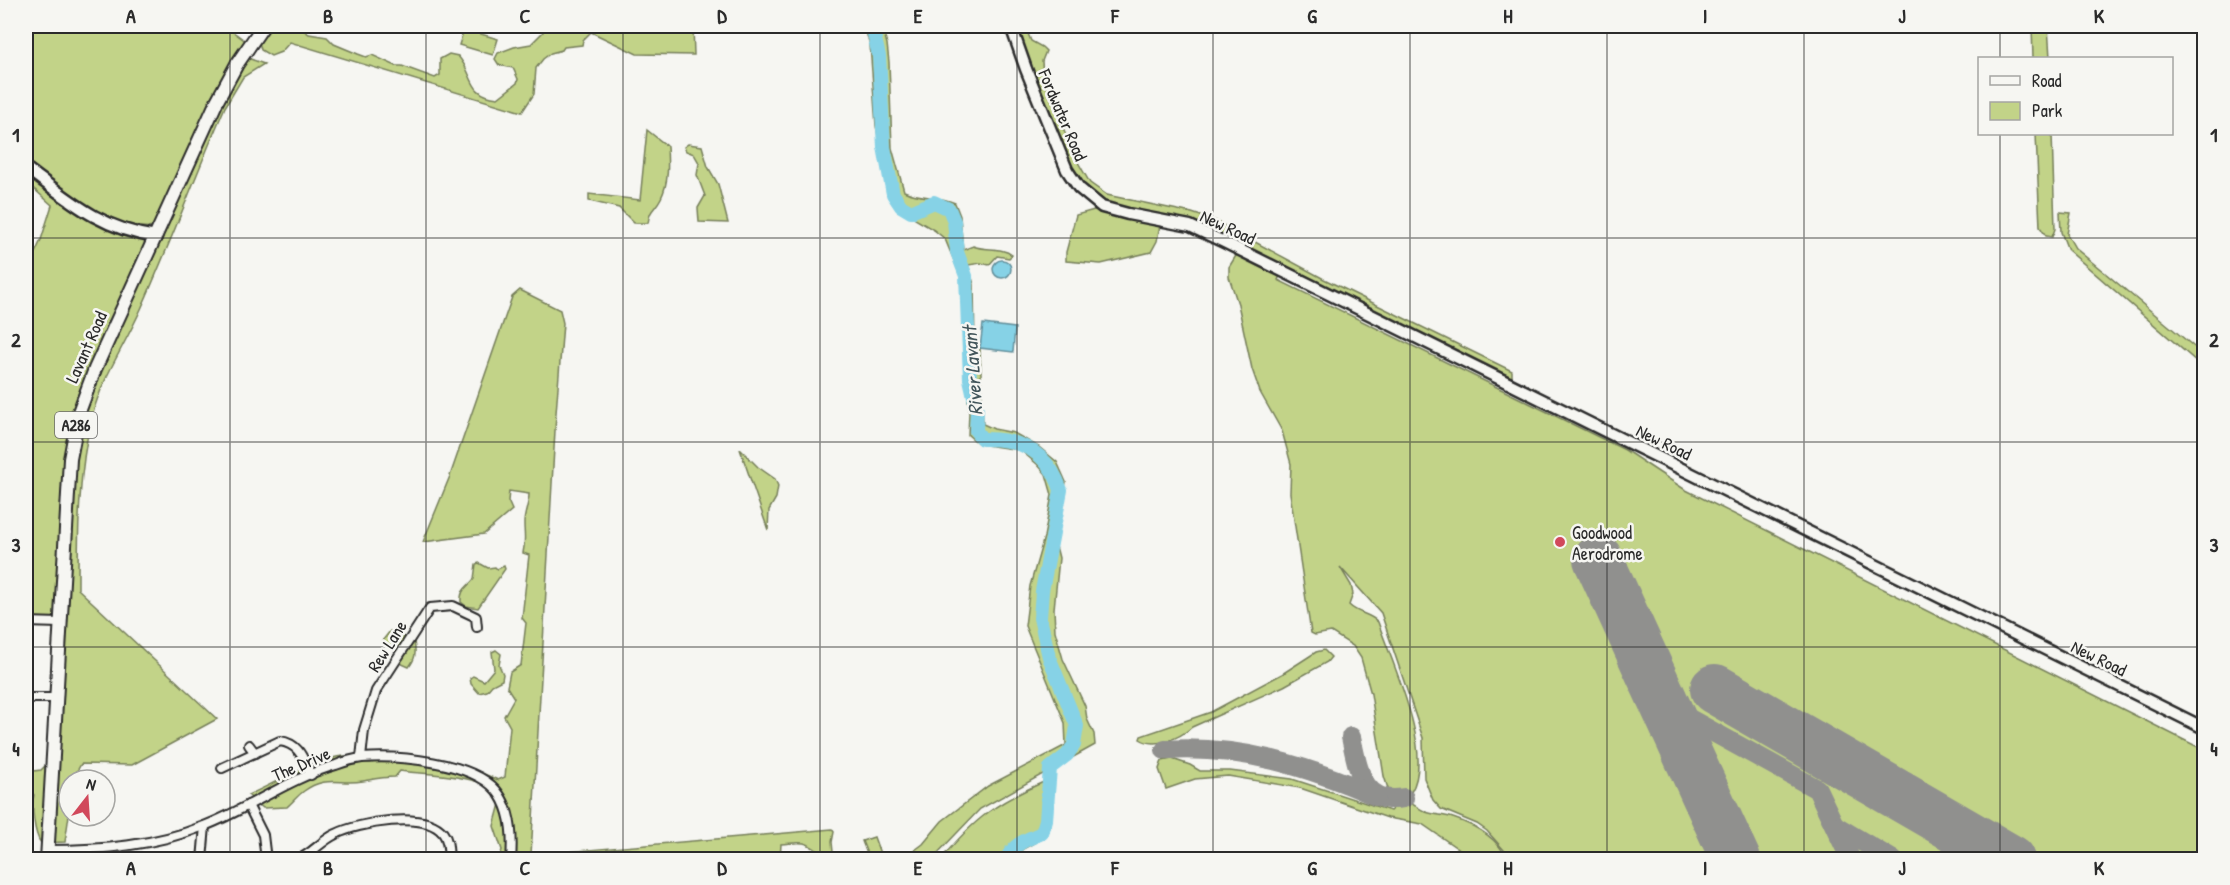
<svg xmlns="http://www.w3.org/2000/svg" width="2230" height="885" font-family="'Patrick Hand',sans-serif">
  <rect width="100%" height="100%" fill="#f6f6f2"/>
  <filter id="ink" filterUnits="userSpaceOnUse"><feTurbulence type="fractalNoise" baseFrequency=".0167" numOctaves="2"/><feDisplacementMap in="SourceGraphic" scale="12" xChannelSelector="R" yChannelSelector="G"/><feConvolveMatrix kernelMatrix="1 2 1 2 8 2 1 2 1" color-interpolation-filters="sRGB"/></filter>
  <g filter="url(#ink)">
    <g fill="#c2d388" stroke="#767f5a" stroke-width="1.5">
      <polygon points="26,26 225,26 247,42 155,228 142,227 136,238 149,242 84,387 57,621 26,620 26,273 41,240 52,205 26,182"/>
      <path d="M269,26H297L309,34L327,37L334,44L358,54L366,57L372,55L396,66H402L435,78L440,75V59L449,54L458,56C475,75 467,95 498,98L517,83L518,79L513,68L499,65L495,59L498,53L514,47L531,44L543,32L540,26H582L583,28V26H693L694,55L637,54L591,32L583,40L582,45L564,47L562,50L551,53L543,59L536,68L534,94L522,112L290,42L281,52L271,56L261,50L259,42Z"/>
      <path d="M864,26H882L887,44L889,62L892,148L904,191C920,199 938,195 955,203L960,216L963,250L973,246C985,251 1002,247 1012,255L1009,258L997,256L989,265L981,263L968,265L974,284L975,348L980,349L983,424L994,429L1014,433L1039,447L1057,462L1066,482L1055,542L1059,558L1054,609L1055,631L1063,659L1085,706L1087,719L1094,734L1095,745L980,809L932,859H903L923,844L942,821L988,786L1066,745L1065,723L1025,626L1030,586L1044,537L1052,495L1046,474L1037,464L1020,450L979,444L968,435L969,412L965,359L961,278L945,239L934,230L898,209L889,193L876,126L870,45Z"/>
      <polygon points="1015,26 1025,26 1031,41 1042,47 1046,51 1042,61 1043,78 1075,157 1090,183 1107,195 1192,213 1216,221 1324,279 1512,371 1512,380 1190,222 1129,210 1103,204 1093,198 1071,170"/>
      <polygon points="2032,26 2048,26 2050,58 2033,58"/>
      <polygon points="464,29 498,39 493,55 459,45"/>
      <path d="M245,57L264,64L243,77L225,107C196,174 171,242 141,309C125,345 102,378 92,416C78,472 78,531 78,589L217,719L132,765L81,764L72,780H69V815L65,842L41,843C34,834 31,805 34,795L26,786V772L41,770L48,763L75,462L84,411L91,391L199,150Z"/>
      <path d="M647,130L667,146C668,164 669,182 661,198C655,210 650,208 648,223H634L619,208L589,201V194L640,200Z"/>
      <polygon points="2036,134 2052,134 2055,229 2052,237 2046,236 2040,227"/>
      <polygon points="688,144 702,146 708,167 718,184 728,223 699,222 698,208 705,196 697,175 699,163 694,154 686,151 684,147"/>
      <polygon points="1094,210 1128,220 1160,225 1157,241 1151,252 1101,264 1066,261 1066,252 1076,215"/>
      <polygon points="2060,212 2071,213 2067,234 2075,248 2204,355 2204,368 2068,250 2061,232"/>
      <path d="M1237,254L1280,276L1278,280L1625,450L1684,489L2204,750V859H1512L1487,831L1477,824L1441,809L1433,800L1424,778L1423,738L1381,613L1340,567L1351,585L1353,594L1349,605C1358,614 1369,613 1378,622C1392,663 1435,753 1411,792L1400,796L1389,792L1384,776L1371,694L1361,658L1353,646L1331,632L1315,635L1311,633L1290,493L1291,464L1282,431L1260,392L1252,369L1238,304L1229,277V267Z"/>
      <path d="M520,290L560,310L563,323L556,413L531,855L832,829L834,832L832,842L833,852L829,857C821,854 815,848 807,844C800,841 789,844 781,844L780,859H499L502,850L494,826L500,804C496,798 492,789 486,785C466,775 423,774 400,771L395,777C383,777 374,779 363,781C340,785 326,775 304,791C298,795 293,802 287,807L263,808L248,795C271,785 320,757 344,756C364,756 364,773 388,754C434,757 455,760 498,780L505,777L510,727L504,716L514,698L507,687L510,672L521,665L526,623L522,618L529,555L523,553C526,541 524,535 524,523C524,514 529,504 529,494L509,491L508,501L512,510L484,534L423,542L450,476L512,297Z"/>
      <polygon points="740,449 758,467 775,479 778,486 776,498 769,510 768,530"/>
      <path d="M479,563L488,568L495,567L497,569L504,566L505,569L478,608L466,606L461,602C460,589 467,588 474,579L476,564Z"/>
      <path d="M390,631L395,632L414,642C416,652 416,658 409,667L402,664L397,651L384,643L383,640Z"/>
      <polygon points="496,650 501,654 499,665 503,674 502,680 492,685 487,691 479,693 471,684 470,678 473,676 484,681 494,669 492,652"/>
      <path d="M1324,650L1331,657L1327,662L1284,686L1192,727C1180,738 1155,749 1140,739L1141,736L1211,712L1282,674L1316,652Z"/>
      <path d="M1172,759L1190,765L1200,771H1230L1292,779L1390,811C1408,794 1410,805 1426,812C1434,815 1445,815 1453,818C1474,825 1498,838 1507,859H1473L1422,824L1388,818L1300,788L1228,776L1195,779L1166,789L1159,769L1162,761Z"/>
      <path d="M1046,781L1045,837L1023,849L1013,859H941C975,818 997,802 1046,781Z"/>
      <polygon points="874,837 882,859 869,859 862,841"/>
    </g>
    <g fill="#86d2e6" stroke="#628f9b" stroke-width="1.5">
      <circle cx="1002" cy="269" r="9"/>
      <polygon points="983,324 1015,328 1013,352 980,348"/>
    </g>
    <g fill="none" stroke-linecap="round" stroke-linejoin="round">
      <path stroke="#86d2e6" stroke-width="14" d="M872,26L879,56L884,147L893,194L901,206L911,212L934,202L949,209L954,221L957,252L966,276L970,379L977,410L976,431L982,439C1021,438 1048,452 1061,490L1042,591L1040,618L1049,657L1077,726L1074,745L1067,755L1050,768L1046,820L1042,833C1026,840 1014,843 1006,860"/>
      <g stroke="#90908e" stroke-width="20">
        <polyline points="1666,706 1817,789 1851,860"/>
        <path d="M1351,737C1358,768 1362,806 1404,798"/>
        <path d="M1165,750C1240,745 1307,766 1376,796"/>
        <polyline points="1836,826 1893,860"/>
      </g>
      <g stroke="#90908e" stroke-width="50">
        <polyline points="1598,559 1736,860"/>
        <polyline points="1715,689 2011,860"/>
      </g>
      <g stroke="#2b2b2b" stroke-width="12">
        <g id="street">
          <polyline points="26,622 60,623"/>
          <polyline points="26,698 56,698"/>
          <polyline points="249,745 255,753"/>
          <polyline points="361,758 364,730 376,691 430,608 453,606 476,617 477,627"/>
          <path d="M222,768L280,741C300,744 303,759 311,775"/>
          <polyline points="248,805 263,835 266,860"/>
          <path d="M48,850C102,850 154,846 204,826C249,809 289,778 336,765C344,762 354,759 362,758C398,755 472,762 496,790C512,809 513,836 511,860"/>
          <polyline points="202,860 205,826"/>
          <path d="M297,860C311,855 322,840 336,834C358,823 425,810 443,833C449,841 448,850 449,860"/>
        </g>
      </g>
      <g stroke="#2b2b2b" stroke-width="15">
        <g id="secondary">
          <polyline points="1011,26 1026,69 1067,170 1079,188 1102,207 1128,214 1190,226 1224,242 2204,728"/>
          <path d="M26,168C69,200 100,229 156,237"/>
        </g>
      </g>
      <g stroke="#2b2b2b" stroke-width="16">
        <polyline id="primary" points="47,860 70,459 79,412 95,369 217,101 237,64 263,26"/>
      </g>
      <use href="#street" stroke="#f6f6f2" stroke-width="8"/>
      <use href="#secondary" stroke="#f6f6f2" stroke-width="10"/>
      <use href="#primary" stroke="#f6f6f2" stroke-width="12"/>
    </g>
  </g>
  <path fill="none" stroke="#2b2b2b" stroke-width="1.5" stroke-opacity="0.55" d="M230,26V860M426,26V860M623,26V860M820,26V860M1017,26V860M1213,26V860M1410,26V860M1607,26V860M1804,26V860M2000,26V58M2000,134V860M26,238H2204M26,442H2204M26,647H2204"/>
  <circle fill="#d1495b" stroke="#f6f6f2" stroke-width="2" cx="1560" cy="542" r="6"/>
  <g text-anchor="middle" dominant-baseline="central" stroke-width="5" stroke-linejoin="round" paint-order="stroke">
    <rect fill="#f6f6f2" stroke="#686867" stroke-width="1.5" x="55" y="412" width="42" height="26" rx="4.5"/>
    <g font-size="16" font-weight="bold" fill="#2b2b2b">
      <text x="76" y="425">A286</text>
    </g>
    <g font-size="18" fill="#2b2b2b" stroke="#f6f6f2">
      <text transform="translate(1063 115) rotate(67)">Fordwater Road</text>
      <text transform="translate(1228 227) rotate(25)">New Road</text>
      <text transform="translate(86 347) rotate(-66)">Lavant Road</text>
      <text transform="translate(1664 442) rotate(26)">New Road</text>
      <text transform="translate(387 646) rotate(-58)">Rew Lane</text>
      <text transform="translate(2099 658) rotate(26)">New Road</text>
      <text transform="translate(301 764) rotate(-23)">The Drive</text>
    </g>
    <g font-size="18" fill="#2b2b2b" stroke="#f6f6f2" text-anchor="start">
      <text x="1572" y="532">Goodwood<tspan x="1572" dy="21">Aerodrome</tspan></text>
    </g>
    <g font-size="20" font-style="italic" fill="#42555a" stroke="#f6f6f2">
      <text transform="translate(972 371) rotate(-94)">River Lavant</text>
    </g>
  </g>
  <rect width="2230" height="885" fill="none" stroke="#f6f6f2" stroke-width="66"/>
  <rect x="1978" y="57" width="195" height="78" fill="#f6f6f2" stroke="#a5a5a2" stroke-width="1.5"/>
  <rect x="1990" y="76" width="30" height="9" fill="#f6f6f2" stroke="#a5a5a2" stroke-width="1.5"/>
  <text x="2032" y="87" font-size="18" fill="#2b2b2b">Road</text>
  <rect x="1990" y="102" width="30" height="18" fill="#c2d388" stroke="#a5a5a2" stroke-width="1.5"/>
  <text x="2032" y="117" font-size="18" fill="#2b2b2b">Park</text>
  <g transform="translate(87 798) rotate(17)"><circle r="28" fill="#f6f6f2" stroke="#a5a5a2" stroke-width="1.5"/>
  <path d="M0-4.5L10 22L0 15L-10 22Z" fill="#d1495b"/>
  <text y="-9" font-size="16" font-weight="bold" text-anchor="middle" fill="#2b2b2b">N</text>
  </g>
  <rect x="33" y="33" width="2164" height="819" fill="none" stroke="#2b2b2b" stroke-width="2"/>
  <g font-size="20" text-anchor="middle" font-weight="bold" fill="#2b2b2b">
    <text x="131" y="23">A</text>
    <text x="328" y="23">B</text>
    <text x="525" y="23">C</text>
    <text x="722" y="23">D</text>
    <text x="918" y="23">E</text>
    <text x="1115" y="23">F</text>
    <text x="1312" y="23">G</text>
    <text x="1508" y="23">H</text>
    <text x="1705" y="23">I</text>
    <text x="1902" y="23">J</text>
    <text x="2099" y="23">K</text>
    <text x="16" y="142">1</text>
    <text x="2214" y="142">1</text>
    <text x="16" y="347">2</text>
    <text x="2214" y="347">2</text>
    <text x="16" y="552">3</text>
    <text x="2214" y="552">3</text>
    <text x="16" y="756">4</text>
    <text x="2214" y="756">4</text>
    <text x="131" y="875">A</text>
    <text x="328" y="875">B</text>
    <text x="525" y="875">C</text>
    <text x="722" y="875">D</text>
    <text x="918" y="875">E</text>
    <text x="1115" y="875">F</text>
    <text x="1312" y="875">G</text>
    <text x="1508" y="875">H</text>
    <text x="1705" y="875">I</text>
    <text x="1902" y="875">J</text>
    <text x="2099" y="875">K</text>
  </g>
</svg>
